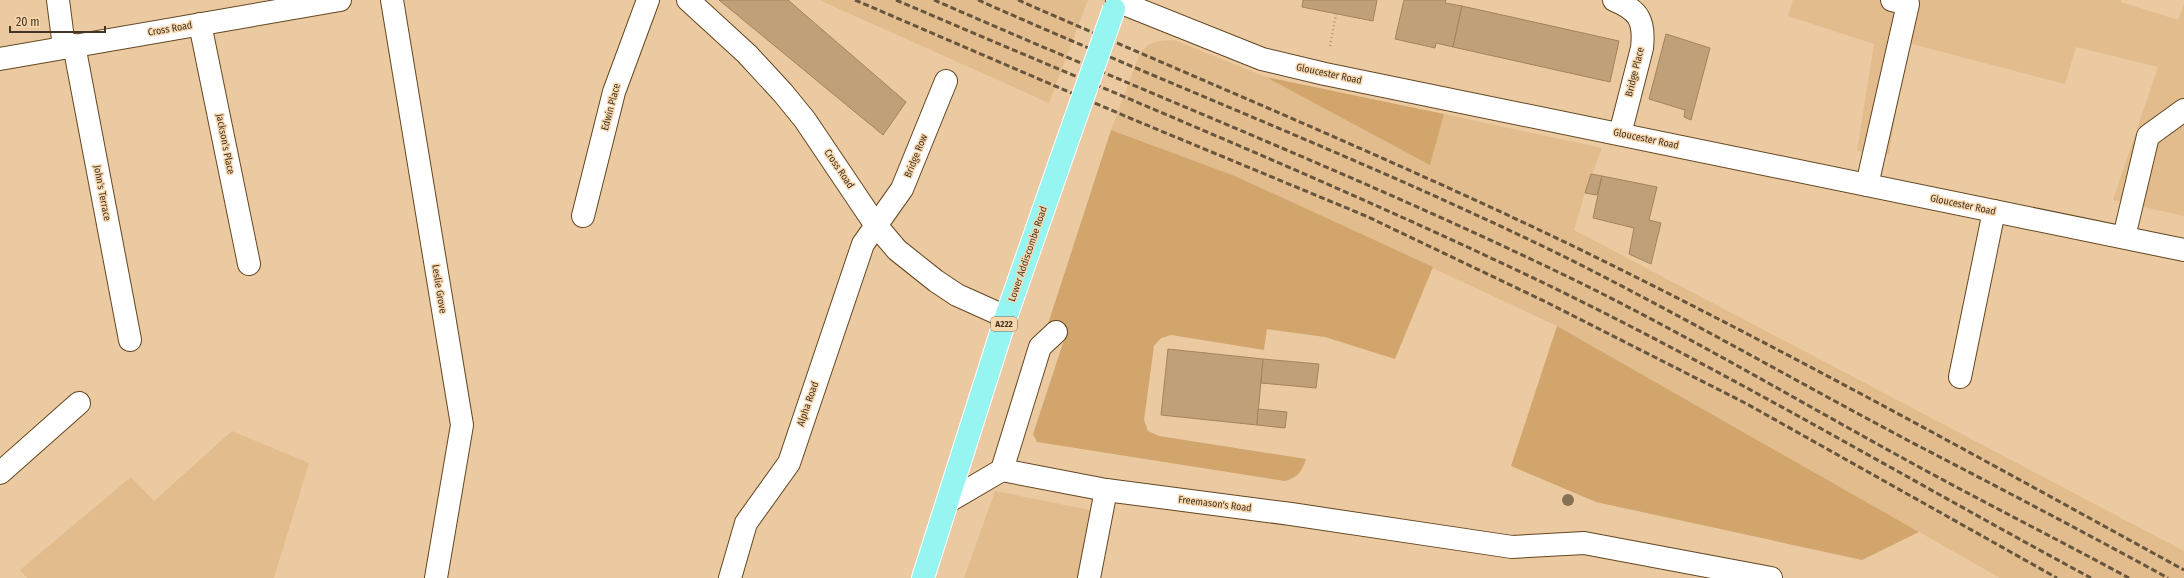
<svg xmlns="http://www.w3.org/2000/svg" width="2184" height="578" font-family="'Fira Sans Condensed',sans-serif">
  <rect width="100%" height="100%" fill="#ebcaa1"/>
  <g fill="#e2bc8d">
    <polygon points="819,0 1088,0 1049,103"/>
    <polygon points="1793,0 2121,0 2121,2 2178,20 2184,4 2184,216 2113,200 2158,67 2076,47 2065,84 1908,43 1889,154 1857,151 1874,44 1788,16"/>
    <polygon points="1174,40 1266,77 1430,164 1444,114 1602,148 1585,193 1574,230 2184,551 2184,578 2000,578 1557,326 1235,176 1111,130 1140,53 1148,45 1159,41"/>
    <polygon points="232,431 309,463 274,578 27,578 20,570 131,477 154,501"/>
    <polygon points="995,491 1095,511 1082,578 964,578"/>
  </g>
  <g fill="#d1a56c">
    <polygon points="1266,77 1444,114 1430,165"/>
    <path d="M1111,130L1235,176L1433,267L1395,359L1325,337L1267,329L1264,350L1171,335L1161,338L1154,346L1144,420L1148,431L1159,436L1306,459C1302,472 1298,477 1285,481L1037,442L1033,434L1066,334L1046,330Z"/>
    <polygon points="1557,326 1919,532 1862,560 1596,502 1511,466"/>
  </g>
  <g fill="#c0a078" stroke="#a3845d">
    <polygon points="719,0 788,0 906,102 883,135"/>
    <polygon points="1303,0 1377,0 1373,21 1302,7"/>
    <polygon points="1404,0 1446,0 1445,3 1462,6 1453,47 1436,43 1435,48 1395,39"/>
    <polygon points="1462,6 1619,41 1610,82 1453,47"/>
    <polygon points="1666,34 1710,48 1691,120 1684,117 1685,110 1649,99"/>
    <polygon points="1591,174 1602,176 1597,195 1585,193"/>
    <polygon points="1602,176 1657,187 1649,220 1661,223 1651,264 1629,254 1634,228 1593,218"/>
    <polygon points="1168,349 1263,359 1257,425 1161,415"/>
    <polygon points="1263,359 1319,364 1316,388 1261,383"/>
    <polygon points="1258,409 1287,412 1285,428 1257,425"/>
  </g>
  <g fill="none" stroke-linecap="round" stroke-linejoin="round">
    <g stroke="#634721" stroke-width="24">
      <g id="minor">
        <polyline points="58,0 64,47"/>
        <polyline points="392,0 462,425 436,578"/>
        <polyline points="688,0 747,54 783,93 805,120 875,224 897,250 936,281 957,295 1006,317"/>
        <path d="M1614,0C1639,10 1645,21 1642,48L1620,134"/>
        <polyline points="1117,1 1262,59 1325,74 2184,250"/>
        <polyline points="200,24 249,264"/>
        <polyline points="74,45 130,340"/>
        <polyline points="0,59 340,0"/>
        <polyline points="1867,185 1908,4 1892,0"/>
        <polyline points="583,216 614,92 648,0"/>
        <polyline points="2124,237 2148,136 2184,110"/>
        <polyline points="1960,377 1994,211"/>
        <polyline points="1002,470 1040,347 1056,332"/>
        <polyline points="0,473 79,403"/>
        <polyline points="949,501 1002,470 1106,490 1291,514 1512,547 1584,543 1771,578"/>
        <polyline points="730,578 746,523 789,463 863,244 902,189 946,81"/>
        <polyline points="1089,578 1106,490"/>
      </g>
    </g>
    <g stroke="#fff" stroke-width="24">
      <polyline id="major" points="923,578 1006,317 1065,148"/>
    </g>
    <polyline stroke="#b19777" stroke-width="2.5" stroke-dasharray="1 3" stroke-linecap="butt" points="1330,46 1336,14"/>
    <use href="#minor" stroke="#fff" stroke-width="22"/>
    <use href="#major" stroke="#96f4f1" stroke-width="22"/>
    <g stroke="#66553f" stroke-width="3" stroke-dasharray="6 3" stroke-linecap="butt">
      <polyline points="855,0 1132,119 1366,216 1546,302 1747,404 2057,578"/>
      <path d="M896,0C1115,94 1336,183 1550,286C1735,376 1911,481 2091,578"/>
      <path d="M934,0C1142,91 1354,174 1558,272C1675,328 1786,394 1899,456C1975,498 2053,537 2129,578"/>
      <path d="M978,0C1174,87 1376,164 1569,259C1684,317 1796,381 1909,441C1996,486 2082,531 2168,578"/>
      <path d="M1018,0C1203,81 1390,158 1573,246C1780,347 1982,459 2184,570"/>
    </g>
    <g stroke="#fff" stroke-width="24" stroke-linecap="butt">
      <polyline id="major-bridge" points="1065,148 1114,9"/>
    </g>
    <use href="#major-bridge" stroke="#96f4f1" stroke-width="22"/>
  </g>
  <circle fill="#877155" cx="1568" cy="500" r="6"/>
  <g text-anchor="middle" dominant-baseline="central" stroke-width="3" stroke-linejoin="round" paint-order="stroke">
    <rect fill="#f8d7ad" stroke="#79664e" stroke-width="1" x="991" y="317" width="26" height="14" rx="3"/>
    <g font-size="9" font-weight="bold" fill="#423525">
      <text x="1004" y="324">A222</text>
    </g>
    <g font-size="10" fill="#423525" stroke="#f8d7ad">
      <text transform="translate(170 29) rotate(-10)">Cross Road</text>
      <text transform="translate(1635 72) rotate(-76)">Bridge Place</text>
      <text transform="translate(1329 74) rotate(12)">Gloucester Road</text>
      <text transform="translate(611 107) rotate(-75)">Edwin Place</text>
      <text transform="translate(1646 139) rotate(12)">Gloucester Road</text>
      <text transform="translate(225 144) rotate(79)">Jackson's Place</text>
      <text transform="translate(916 156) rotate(-68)">Bridge Row</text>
      <text transform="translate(839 169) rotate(56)">Cross Road</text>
      <text transform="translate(102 193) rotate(79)">John's Terrace</text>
      <text transform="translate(1963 205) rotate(12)">Gloucester Road</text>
      <text transform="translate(1028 254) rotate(-71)">Lower Addiscombe Road</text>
      <text transform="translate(439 289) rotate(81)">Leslie Grove</text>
      <text transform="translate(808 404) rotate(-71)">Alpha Road</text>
      <text transform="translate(1215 504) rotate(7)">Freemason's Road</text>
    </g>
  </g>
  <path d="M10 26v6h95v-6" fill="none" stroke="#423525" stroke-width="2"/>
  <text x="16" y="26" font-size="12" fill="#423525" stroke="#f8d7ad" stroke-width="3" paint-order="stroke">20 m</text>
</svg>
